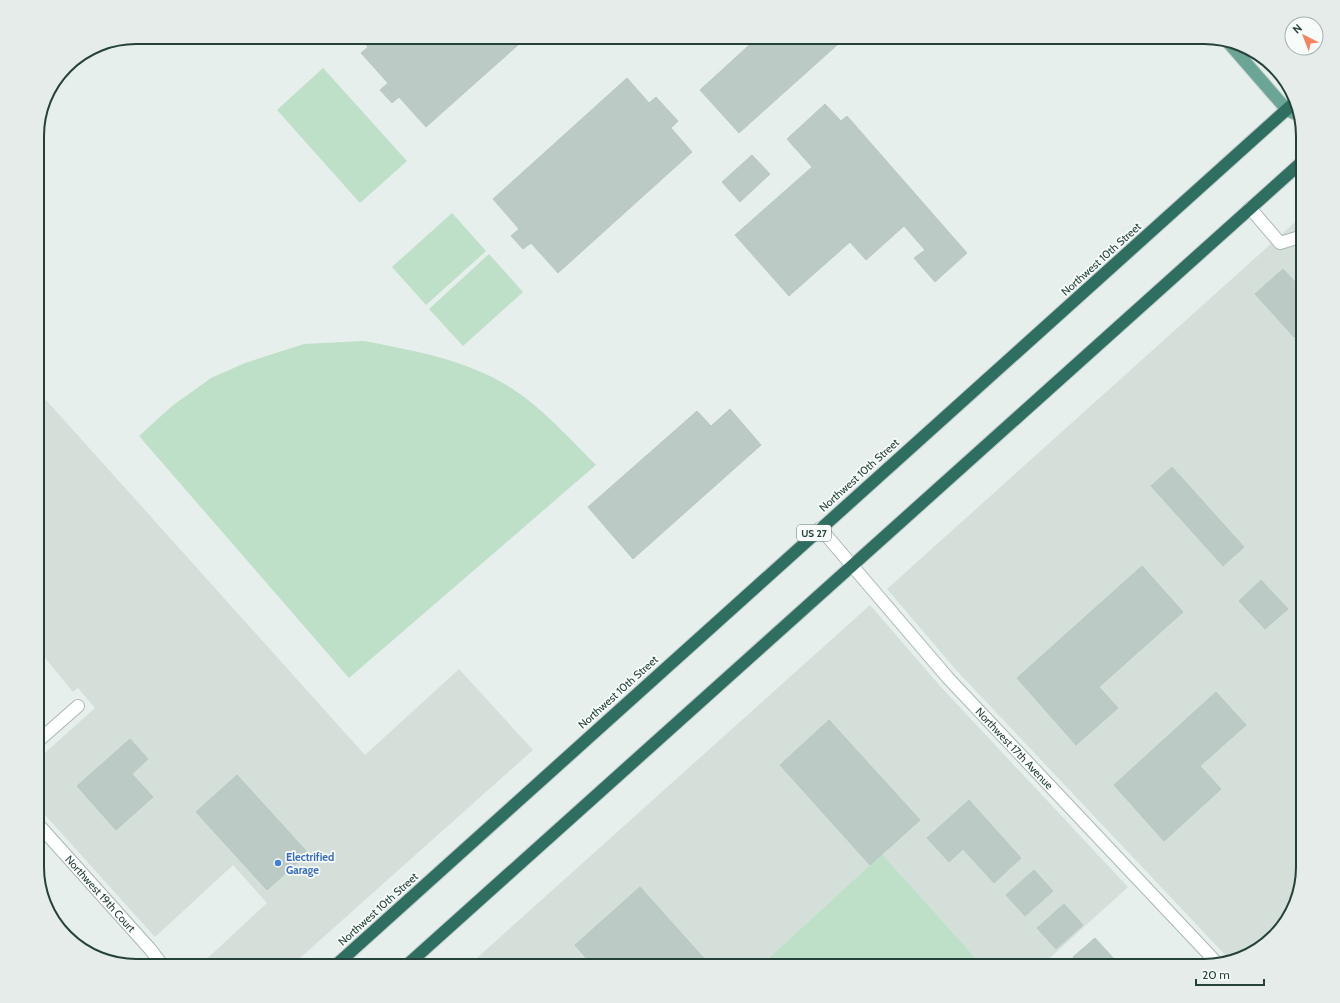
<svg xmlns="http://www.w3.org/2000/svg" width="1340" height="1003" font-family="Cabin,sans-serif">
  <rect width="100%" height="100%" fill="#e6efeb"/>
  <g fill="#d4dfda">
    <polygon points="1303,215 1303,868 1298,899 1282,928 1248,956 1230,960 957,671 887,589"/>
    <polygon points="37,390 365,755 459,669 533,750 291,966 199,966 267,903 233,865 155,937 37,806 37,760 95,708 78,688 73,692 37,648"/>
    <polygon points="870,605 940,686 1128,887 1041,966 983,966 882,854 760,966 468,966"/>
  </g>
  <g fill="#bfe0c8">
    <polygon points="323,68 407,161 360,203 277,110"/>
    <polygon points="452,213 486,251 426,305 392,267"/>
    <polygon points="489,254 523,292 463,346 429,309"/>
    <path d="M364,341C421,352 481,362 528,400C552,419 574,443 596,465L349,678L139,436L172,406L211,378L245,363L304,344Z"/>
    <polygon points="882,854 983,966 760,966"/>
  </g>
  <g fill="#bbcac4" stroke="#b8c9c2">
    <polygon points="360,37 527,37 426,127 399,97 392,103 380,90 388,83 361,53 368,47"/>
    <polygon points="654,37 669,37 660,45"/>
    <polygon points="758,37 846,37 739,133 700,90"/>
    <polygon points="627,78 649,103 656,97 678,121 671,128 692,152 558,273 531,243 523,249 511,236 519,229 493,199"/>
    <polygon points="825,104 841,121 847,116 967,253 935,282 914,258 925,250 904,226 866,260 850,242 789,296 735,235 812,167 787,139"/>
    <polygon points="752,155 770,174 740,202 722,182"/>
    <polygon points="1283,269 1299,286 1303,283 1303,329 1294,337 1255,294"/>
    <polygon points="730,409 761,445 633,559 588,507 697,411 711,426"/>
    <polygon points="1172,467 1244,547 1223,566 1151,486"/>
    <polygon points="1142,566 1183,612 1099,687 1118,708 1076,745 1017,678"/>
    <polygon points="1261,580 1288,609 1265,629 1239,601"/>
    <polygon points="1216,692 1246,725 1200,766 1221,789 1164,841 1114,785"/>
    <polygon points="829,720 920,820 870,865 780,765"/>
    <polygon points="130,739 148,759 132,774 153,797 116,830 77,786"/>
    <polygon points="237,775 308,853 267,890 196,812"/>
    <polygon points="969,800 1021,858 994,883 963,849 949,862 927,838"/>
    <polygon points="1034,870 1053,891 1025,916 1006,895"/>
    <polygon points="640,887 709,964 707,966 593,966 575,945"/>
    <polygon points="1064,904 1083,925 1056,949 1037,928"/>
    <polygon points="1095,938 1116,961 1110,966 1081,966 1073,957"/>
  </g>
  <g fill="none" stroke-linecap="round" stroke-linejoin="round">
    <g stroke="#a8b8b2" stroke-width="14">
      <g id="minor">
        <polyline points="1250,208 1280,243 1303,236"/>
        <path id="s1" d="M820,528L948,678L1217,963"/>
        <polyline points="37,742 78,706"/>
        <path id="s2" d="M37,823L150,949L163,966"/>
      </g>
    </g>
    <g stroke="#c2cac8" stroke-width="14">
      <polyline id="major" points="1227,41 1287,110 1298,115"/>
    </g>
    <g stroke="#c2cac8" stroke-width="14">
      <g id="highway">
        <polyline points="335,966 1295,102"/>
        <polyline points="406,966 1303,161"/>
      </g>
    </g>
    <use href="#minor" stroke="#fff" stroke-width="12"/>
    <use href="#major" stroke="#6aa596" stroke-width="12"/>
    <use href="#highway" stroke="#2f6f62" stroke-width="12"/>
  </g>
  <circle fill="#3f7fe0" stroke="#f7fbf9" stroke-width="1.5" cx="278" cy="863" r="4"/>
  <g text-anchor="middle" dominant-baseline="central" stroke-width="3.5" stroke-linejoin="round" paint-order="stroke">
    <rect fill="#f7fbf9" stroke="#637a73" stroke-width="1" x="797" y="525" width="34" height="16" rx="3"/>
    <g font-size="10" font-weight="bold" fill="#24423a">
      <text x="814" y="533">US 27</text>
    </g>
    <g font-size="11" fill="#24423a" stroke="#f7fbf9">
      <text transform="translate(1101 259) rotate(-42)">Northwest 10th Street</text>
      <text transform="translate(859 475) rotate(-42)">Northwest 10th Street</text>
      <text transform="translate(618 692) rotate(-42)">Northwest 10th Street</text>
      <text stroke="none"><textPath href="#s1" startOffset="294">Northwest 17th Avenue</textPath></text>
      <text stroke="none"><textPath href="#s2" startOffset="95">Northwest 19th Court</textPath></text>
      <text transform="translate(378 909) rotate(-42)">Northwest 10th Street</text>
    </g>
    <g font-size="11" font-weight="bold" fill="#366cbe" stroke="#f7fbf9" text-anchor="start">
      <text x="286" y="857">Electrified<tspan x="286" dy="13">Garage</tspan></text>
    </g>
  </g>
  <path d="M0 0H1340V1003H0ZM136 44H1204A92 92 0 0 1 1296 136V867A92 92 0 0 1 1204 959H136A92 92 0 0 1 44 867V136A92 92 0 0 1 136 44Z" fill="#e6ecea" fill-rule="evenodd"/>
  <path fill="none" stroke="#24423a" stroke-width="2" d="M136 44H1204A92 92 0 0 1 1296 136V867A92 92 0 0 1 1204 959H136A92 92 0 0 1 44 867V136A92 92 0 0 1 136 44Z"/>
  <g transform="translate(1304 36) rotate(318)"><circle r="19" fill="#f7fbf9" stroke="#a3b1ad"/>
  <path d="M0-3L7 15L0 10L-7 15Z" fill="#f4845f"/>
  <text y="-6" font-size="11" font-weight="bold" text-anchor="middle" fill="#24423a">N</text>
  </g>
  <path d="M1196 979v6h68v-6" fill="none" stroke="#24423a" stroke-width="2"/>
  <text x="1202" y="979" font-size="12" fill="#24423a" stroke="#f7fbf9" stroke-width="3" paint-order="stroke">20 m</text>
</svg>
